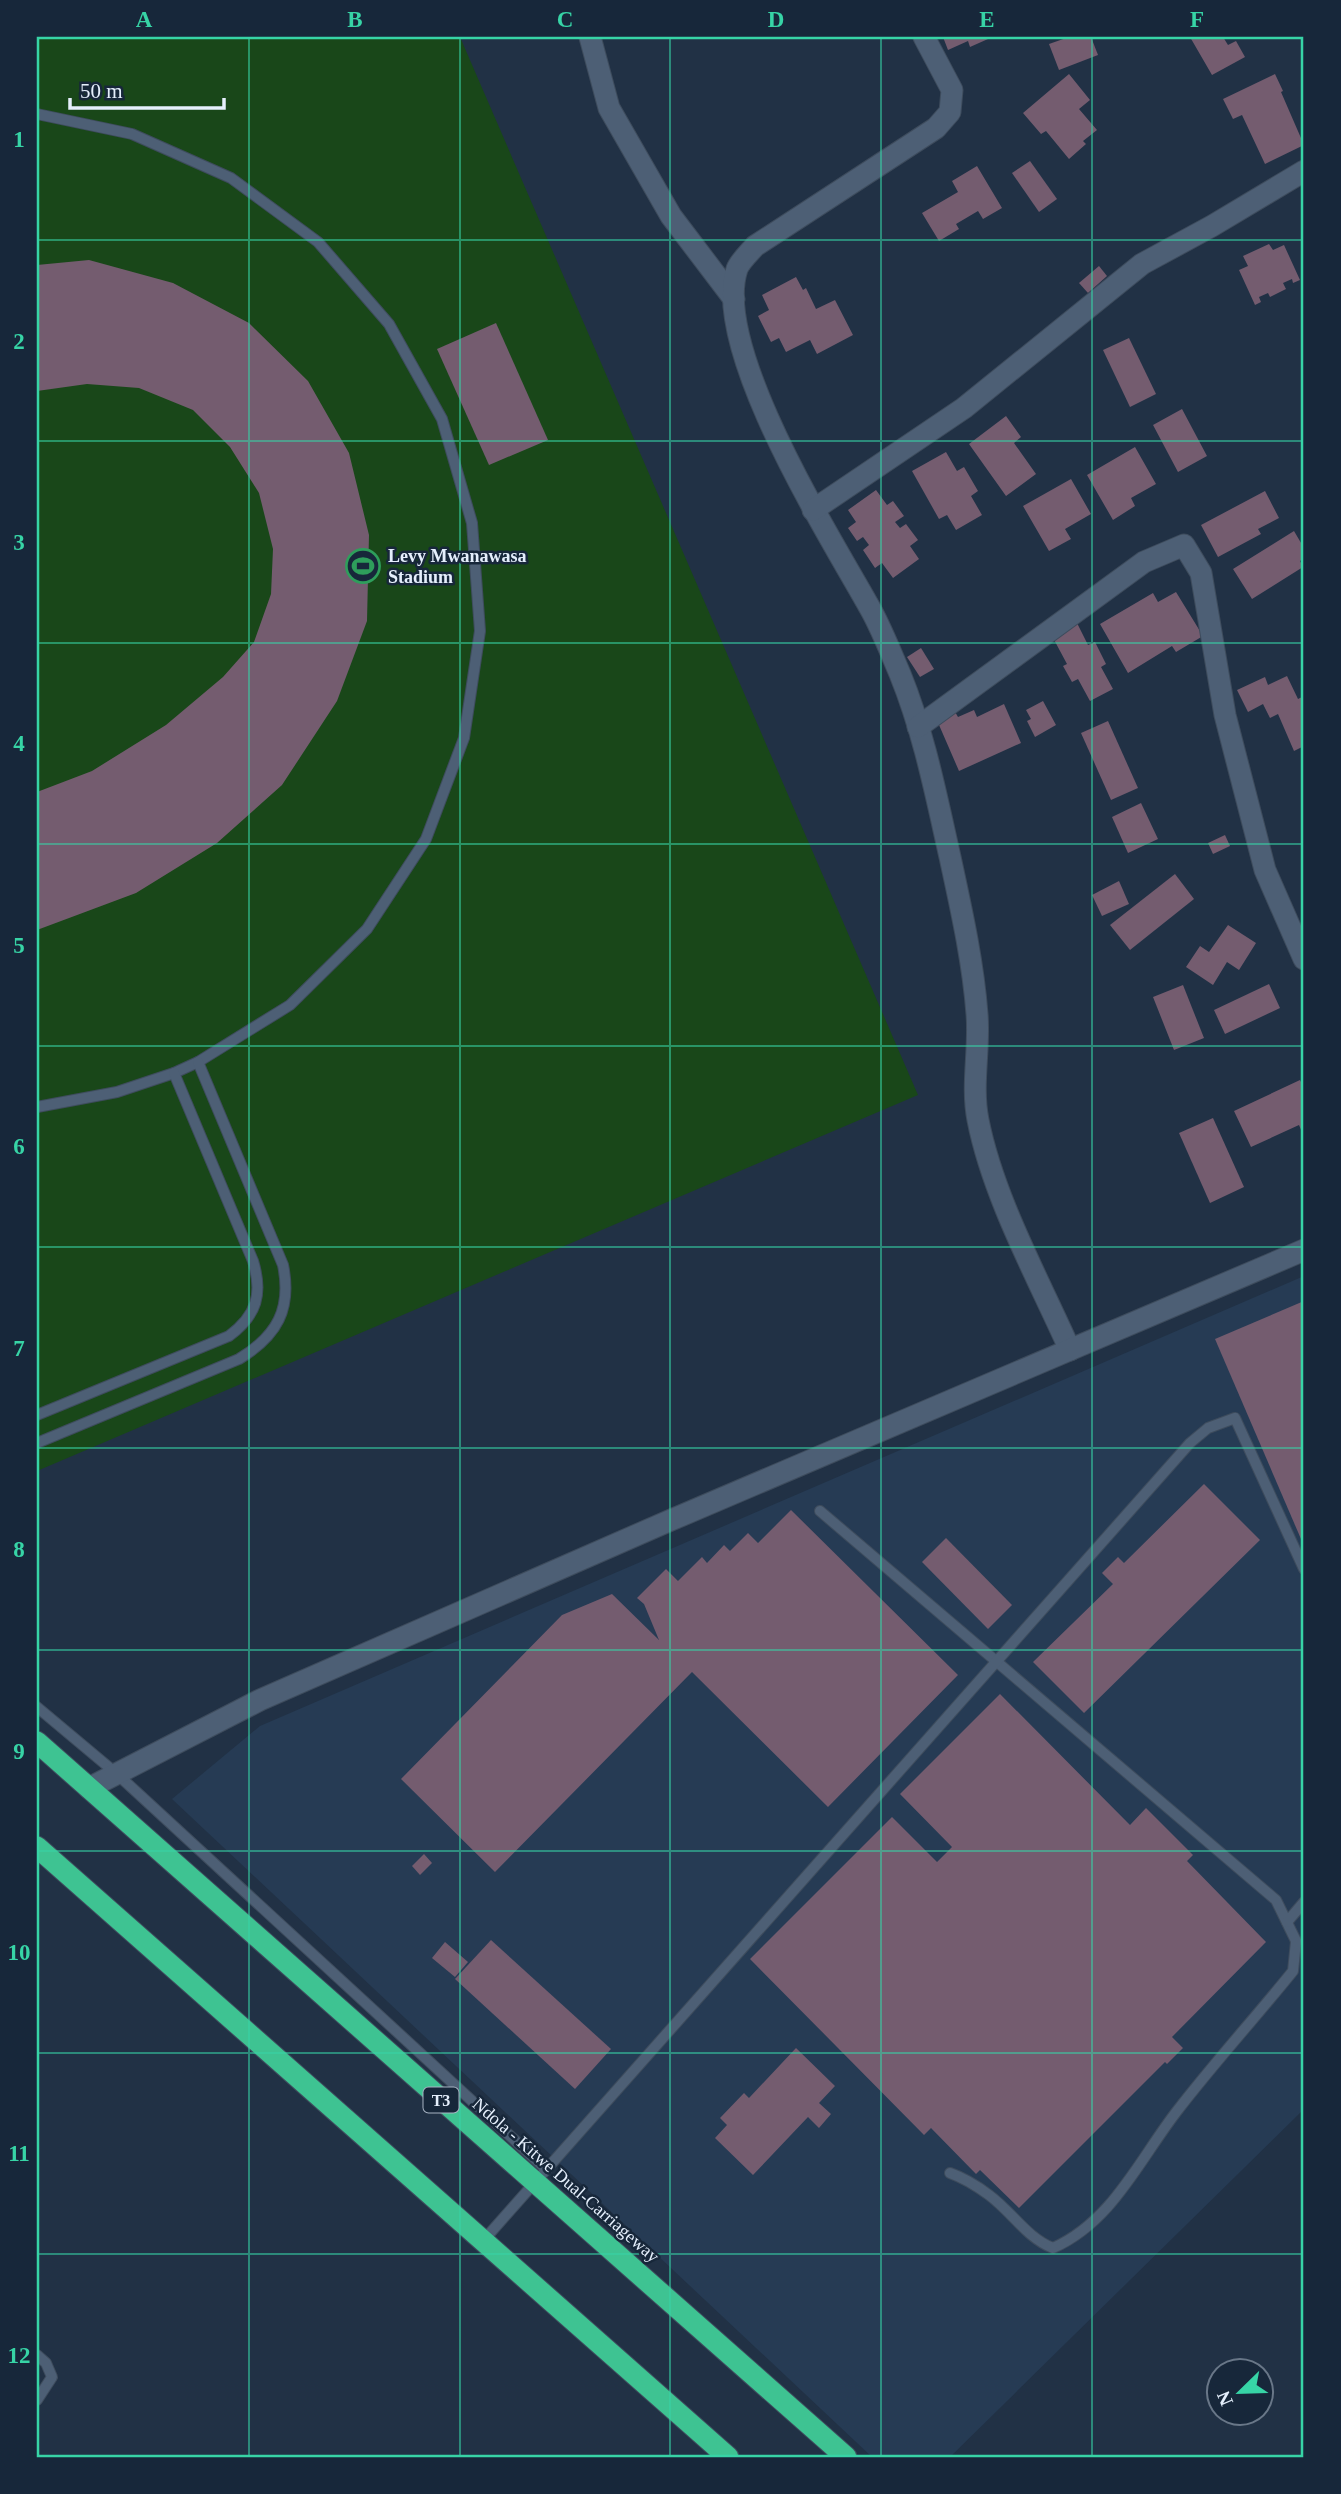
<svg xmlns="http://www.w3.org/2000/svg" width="1341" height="2494" font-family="'Times New Roman',serif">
  <rect width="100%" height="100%" fill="#213145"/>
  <polygon fill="#263b54" points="1304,1276 1304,2109 950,2457 872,2457 172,1799 260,1726"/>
  <polygon fill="#194719" points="37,37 460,37 918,1095 37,1471"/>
  <g fill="#745c6f">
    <polygon points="943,37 987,37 988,39 970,47 968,41 948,50"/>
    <polygon points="1069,37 1091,37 1098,55 1059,70 1049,44"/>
    <polygon points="1190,37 1223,37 1228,45 1236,41 1245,57 1212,75"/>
    <polygon points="1069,74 1090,100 1079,109 1097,130 1083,141 1086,144 1069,159 1046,131 1041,134 1023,113"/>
    <polygon points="1275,74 1283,91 1281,92 1304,145 1265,164 1242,115 1233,119 1223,99"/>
    <polygon points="1030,161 1057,199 1039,212 1012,173"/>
    <polygon points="977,166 1002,208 983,219 978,211 956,224 959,229 939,241 922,213 958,192 952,181"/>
    <polygon points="1269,244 1273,250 1284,245 1300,280 1293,283 1292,279 1283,283 1286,289 1270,297 1268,293 1259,297 1261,302 1255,305 1239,270 1248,266 1243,256"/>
    <polygon points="89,260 173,283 249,323 308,381 349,453 369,535 367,621 337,701 282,785 217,843 136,893 37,930 37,792 92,771 166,725 223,677 254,642 271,594 273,549 259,493 230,447 193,410 139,388 87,384 37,391 37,265"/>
    <polygon points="1099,266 1107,276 1088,293 1079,283"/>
    <polygon points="796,277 803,290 806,288 816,309 835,300 853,335 817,354 810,340 786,352 779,338 771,342 758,316 769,310 762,295"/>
    <polygon points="496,323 548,440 489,465 437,349"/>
    <polygon points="1129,338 1156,394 1130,407 1103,350"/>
    <polygon points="1182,409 1207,456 1178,472 1153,425"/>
    <polygon points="1006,416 1021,437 1014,443 1036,474 1006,496 969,444"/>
    <polygon points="1135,447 1156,484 1131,498 1135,506 1113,520 1087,475"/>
    <polygon points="946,452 957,471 964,467 978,491 971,496 982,515 956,530 947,515 939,519 912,471"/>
    <polygon points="1071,479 1091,514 1065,529 1071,539 1049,551 1023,506"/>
    <polygon points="876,490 887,505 893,501 904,516 895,522 900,528 906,524 918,540 910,546 919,559 893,578 882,563 875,568 863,550 869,545 863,537 857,541 848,528 856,522 848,510"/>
    <polygon points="1265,491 1279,518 1258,529 1261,534 1218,557 1201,525"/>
    <polygon points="1294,531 1304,548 1304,558 1300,561 1303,567 1252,599 1233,569"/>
    <polygon points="1176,592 1203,636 1176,652 1172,646 1128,673 1100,624 1153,593 1158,602"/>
    <polygon points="1077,623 1088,645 1095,642 1106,664 1101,667 1113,689 1090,701 1078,679 1072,682 1063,666 1067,664 1052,636"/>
    <polygon points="921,648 934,669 920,677 907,657"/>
    <polygon points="1287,676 1298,699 1304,696 1304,746 1294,751 1278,714 1270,718 1263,704 1248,712 1237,690 1265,677 1268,685"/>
    <polygon points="1043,701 1056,725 1035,737 1027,721 1031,719 1026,710"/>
    <polygon points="1004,704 1021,743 959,771 936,718 954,710 958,717 974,710 977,717"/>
    <polygon points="1108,721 1138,788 1111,800 1081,733"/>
    <polygon points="1141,803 1158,839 1128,853 1112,817"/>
    <polygon points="1225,835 1230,846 1213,854 1208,843"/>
    <polygon points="1175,874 1194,899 1130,950 1110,925"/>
    <polygon points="1119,881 1129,904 1102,916 1092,895"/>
    <polygon points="1228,925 1256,943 1239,970 1227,962 1213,985 1186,967 1200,946 1209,952"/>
    <polygon points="1269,984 1280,1008 1225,1034 1214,1010"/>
    <polygon points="1183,985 1204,1038 1174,1050 1153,997"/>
    <polygon points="1300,1080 1304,1088 1304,1131 1302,1132 1299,1125 1251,1147 1234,1111"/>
    <polygon points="1213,1118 1244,1187 1210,1203 1179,1133"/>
    <polygon points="1304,1301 1304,1546 1215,1339"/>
    <polygon points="1204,1484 1260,1540 1084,1713 1033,1662 1113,1584 1102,1573 1118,1557 1124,1563"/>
    <polygon points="791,1510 958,1675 828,1807 692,1672 495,1872 401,1779 562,1615 612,1594 659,1640 644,1604 637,1598 666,1569 678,1581 702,1557 707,1563 724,1545 730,1551 748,1533 758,1543"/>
    <polygon points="946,1538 1012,1605 988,1629 922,1562"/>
    <polygon points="1000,1694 1130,1825 1146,1808 1193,1855 1187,1861 1266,1942 1172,2037 1183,2048 1167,2064 1165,2062 1019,2208 980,2170 976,2174 931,2128 924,2135 750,1959 892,1817 937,1862 952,1847 900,1794"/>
    <polygon points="424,1854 432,1863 420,1875 412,1866"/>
    <polygon points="491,1940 611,2049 575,2089 455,1979"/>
    <polygon points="445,1942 468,1962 455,1977 432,1958"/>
    <polygon points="796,2048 835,2086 819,2103 831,2114 819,2128 808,2117 753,2175 715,2138 727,2125 720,2118 744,2093 749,2098"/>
  </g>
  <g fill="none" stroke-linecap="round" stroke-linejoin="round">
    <g stroke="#3e4c5d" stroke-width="12">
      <g id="lane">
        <polyline points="37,114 132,134 231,178 318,242 389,324 442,419 472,523 480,631 464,738 426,839 367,929 290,1005 198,1062 174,1073 117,1092 37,1107"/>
        <path d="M37,1415L229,1336C257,1315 263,1294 253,1261L174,1073"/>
        <path d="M37,1443L239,1359C277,1336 292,1309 283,1265L198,1062"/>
        <path d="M820,1511L1276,1900L1296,1941L1293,1971C1255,2018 1214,2063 1177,2111C1139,2160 1112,2222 1053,2248C1027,2238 1012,2212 989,2195C977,2186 964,2178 950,2173"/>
        <polyline points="37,1707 117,1774 546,2169"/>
        <polyline points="1287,1922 1304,1902"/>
        <polyline points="483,2241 1190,1443 1208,1428 1235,1418 1304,1569"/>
        <polyline points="37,2355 46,2363 52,2377 37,2400"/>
      </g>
    </g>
    <g stroke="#3e4c5d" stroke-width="23">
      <g id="street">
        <polyline points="590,37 609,108 671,216 734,299"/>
        <path d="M924,37L952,90L950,112L936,128L755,246C750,252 740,261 737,269C711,349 831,538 871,610C882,630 891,653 900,674C924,733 936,795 950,857C961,908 973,961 977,1014C980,1049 971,1085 978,1120C993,1197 1038,1278 1070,1350"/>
        <polyline points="813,510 964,408 1142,264 1212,226 1304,171"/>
        <polyline points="918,727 1144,562 1184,545 1201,573 1225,715 1265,870 1304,959"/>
        <polyline points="89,1788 260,1700 671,1520 1304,1250"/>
      </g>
    </g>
    <g stroke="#3e4c5d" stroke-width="23">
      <g id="highway">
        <polyline points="37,1742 846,2457"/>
        <polyline points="37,1847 728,2457"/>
      </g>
    </g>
    <use href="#lane" stroke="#4d5f75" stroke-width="10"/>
    <use href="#street" stroke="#4d5f75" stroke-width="21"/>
    <use href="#highway" stroke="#3ec392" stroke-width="21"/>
  </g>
  <path fill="none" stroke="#37d4a6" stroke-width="2" stroke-opacity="0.55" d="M249,37V2457M460,37V2457M670,37V2457M881,37V2457M1092,37V2457M37,240H1304M37,441H1304M37,643H1304M37,844H1304M37,1046H1304M37,1247H1304M37,1448H1304M37,1650H1304M37,1851H1304M37,2053H1304M37,2254H1304"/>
  <defs>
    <g id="stadium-ring" transform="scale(1.75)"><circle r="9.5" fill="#17273a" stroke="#2e9e5b" stroke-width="1.5"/><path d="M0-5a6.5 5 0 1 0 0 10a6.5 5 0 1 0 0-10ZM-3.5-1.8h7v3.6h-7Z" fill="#2e9e5b"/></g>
  </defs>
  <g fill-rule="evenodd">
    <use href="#stadium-ring" x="363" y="566"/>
  </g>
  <g text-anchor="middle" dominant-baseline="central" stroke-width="5" stroke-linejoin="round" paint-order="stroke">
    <rect fill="#17273a" stroke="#a7b3c2" stroke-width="2" x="423.5" y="2087.5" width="35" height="25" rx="5"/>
    <g font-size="16" font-weight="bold" fill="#e5effc">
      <text x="441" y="2100">T3</text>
    </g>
    <g font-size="18" font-weight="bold" fill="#e5effc" stroke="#17273a" text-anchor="start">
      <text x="388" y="556">Levy Mwanawasa<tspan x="388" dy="21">Stadium</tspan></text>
    </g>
    <g font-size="18" fill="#e5effc" stroke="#17273a">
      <text transform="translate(566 2180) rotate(41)">Ndola - Kitwe Dual-Carriageway</text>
    </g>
  </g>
  <rect width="1341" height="2494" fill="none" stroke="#17273a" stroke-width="77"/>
  <g transform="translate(1240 2392) rotate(247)"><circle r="33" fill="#17273a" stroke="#697788" stroke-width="2"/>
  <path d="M0-5L12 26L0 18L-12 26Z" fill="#37d4a6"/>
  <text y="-10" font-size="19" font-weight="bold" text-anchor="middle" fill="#e5effc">N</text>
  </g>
  <path d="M70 98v10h154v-10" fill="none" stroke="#e5effc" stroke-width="3.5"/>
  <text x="80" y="98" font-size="21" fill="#e5effc" stroke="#17273a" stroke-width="5" paint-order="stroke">50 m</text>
  <rect x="38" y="38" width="1264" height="2418" fill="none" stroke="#37d4a6" stroke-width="2.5"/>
  <g font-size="23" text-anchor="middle" font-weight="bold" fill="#37d4a6">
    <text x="144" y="27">A</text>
    <text x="355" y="27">B</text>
    <text x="565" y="27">C</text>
    <text x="776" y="27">D</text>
    <text x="987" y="27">E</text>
    <text x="1197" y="27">F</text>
    <text x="19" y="147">1</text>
    <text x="19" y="349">2</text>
    <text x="19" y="550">3</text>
    <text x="19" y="751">4</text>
    <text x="19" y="953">5</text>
    <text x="19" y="1154">6</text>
    <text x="19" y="1356">7</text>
    <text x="19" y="1557">8</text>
    <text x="19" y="1759">9</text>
    <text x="19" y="1960">10</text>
    <text x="19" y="2161">11</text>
    <text x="19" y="2363">12</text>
  </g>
</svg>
